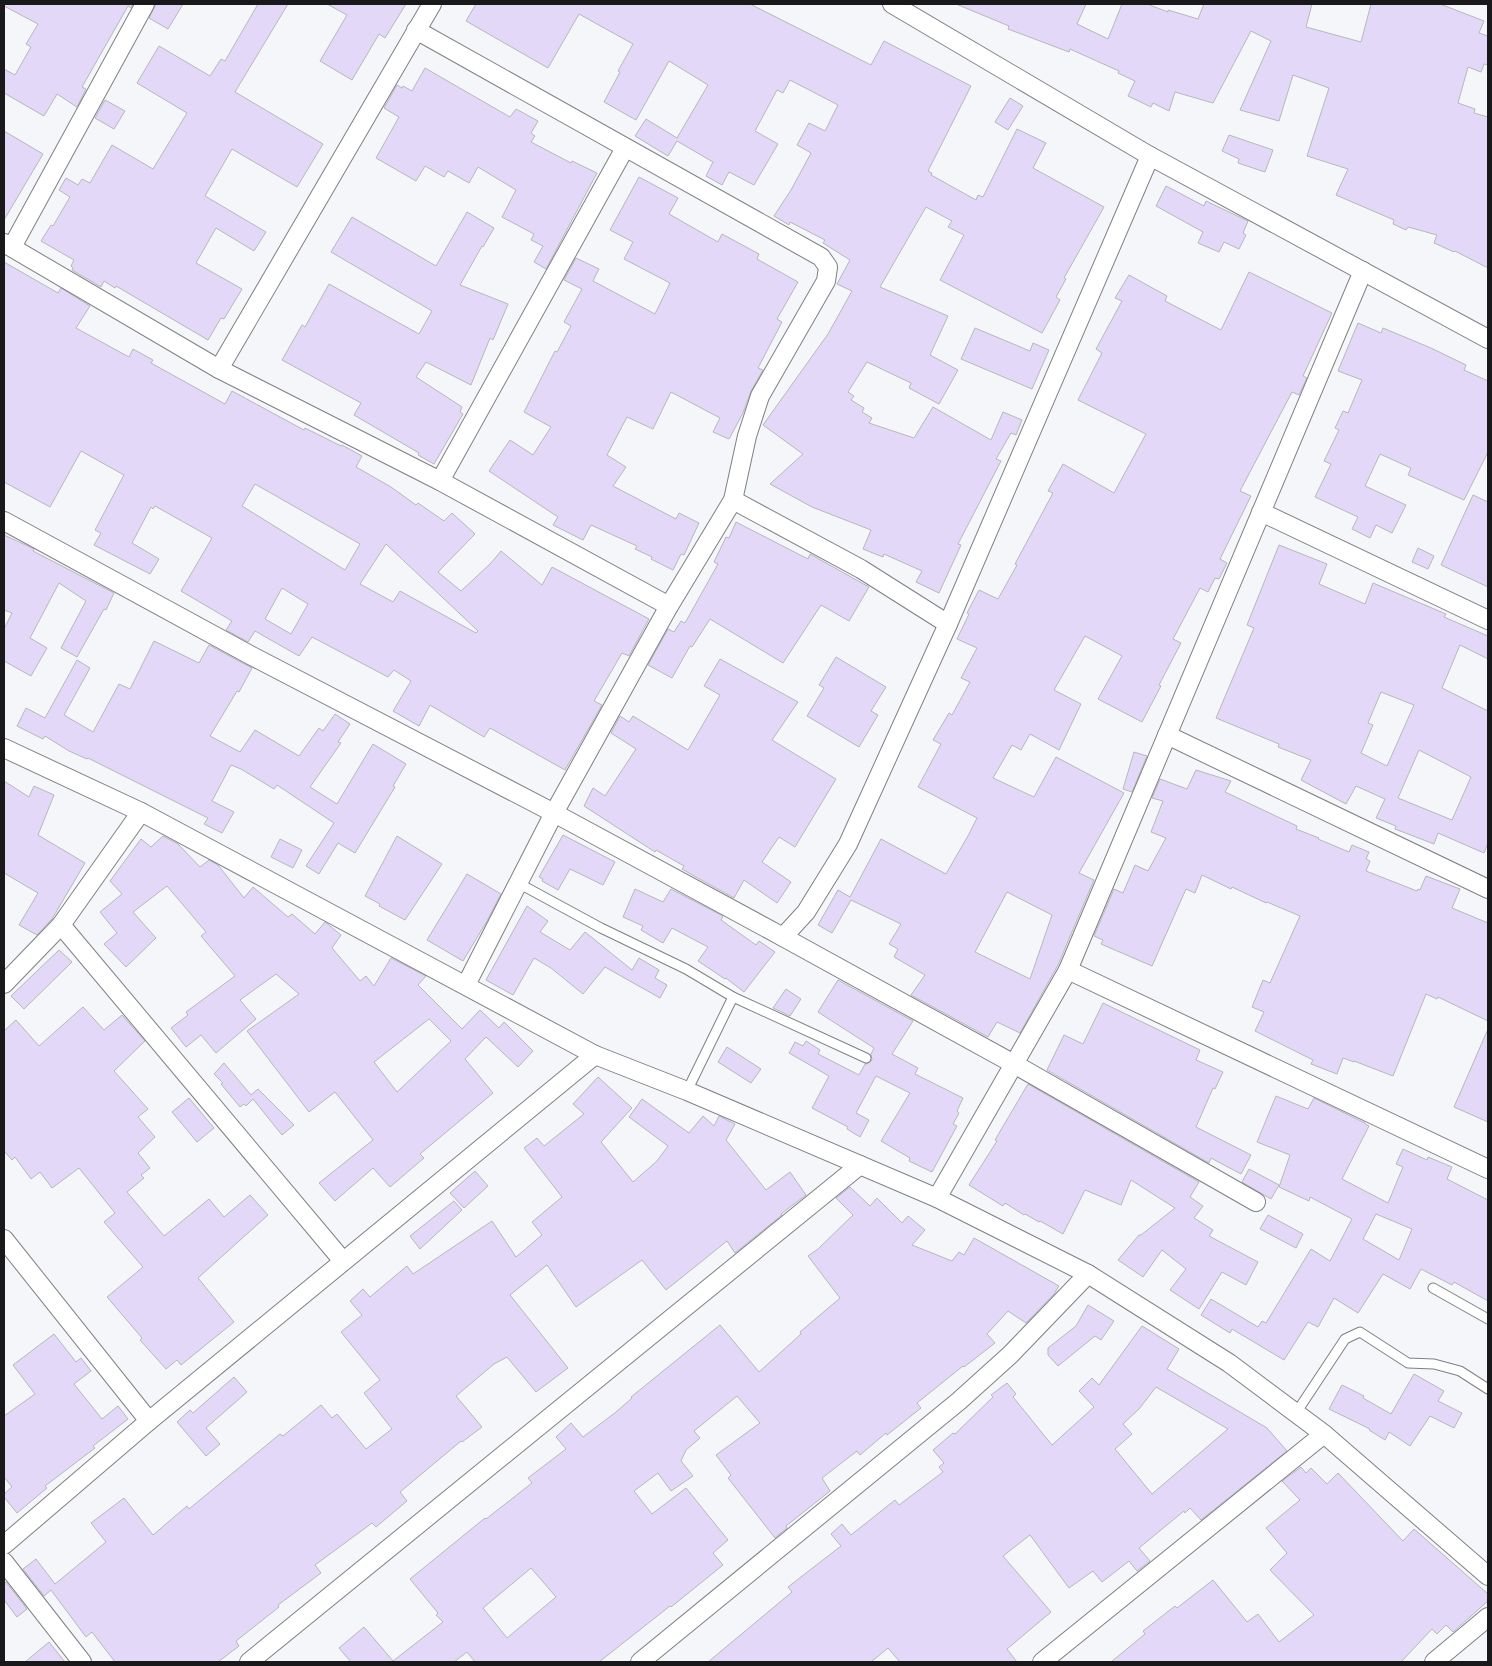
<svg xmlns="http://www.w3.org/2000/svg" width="1492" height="1666" font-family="Mulish,sans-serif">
  <rect width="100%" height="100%" fill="#f4f6fa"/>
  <g fill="#e3d8f7" stroke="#b8b7bb" fill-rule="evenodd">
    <polygon points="4,4 133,4 131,8 128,6 82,87 86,89 77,107 57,94 44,116 4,93 4,69 15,75 31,47 26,44 38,24 4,6"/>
    <polygon points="156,4 183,4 168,29 149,18"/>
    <polygon points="258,4 288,4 235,92 323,144 297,187 232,149 205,196 266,232 254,251 216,228 196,263 242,289 224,319 221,318 208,340 116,286 115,288 104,281 101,287 72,270 73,268 71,266 74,260 41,241 51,225 53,226 70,197 59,190 66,178 78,185 82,179 90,183 112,145 153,169 187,113 137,83 159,46 210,76 221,59 225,61"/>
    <polygon points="327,4 406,4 385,38 379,34 352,80 320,61 347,15"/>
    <polygon points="476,4 750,4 871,65 884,41 971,86 928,171 932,173 931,175 976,200 978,195 983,197 1017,129 1046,143 1033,168 1104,207 1064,278 1066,279 1056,297 1060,300 1042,333 940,280 964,235 948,227 952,221 926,207 880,287 948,316 930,355 958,370 939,404 909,388 911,383 867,362 848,392 854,396 851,400 864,408 862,412 872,418 869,423 914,438 933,407 991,440 1003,412 1022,420 1016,435 1011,433 996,459 1001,461 958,544 961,545 939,593 916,582 922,571 884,554 883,557 863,549 871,530 812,507 770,484 803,454 763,425 828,334 852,291 837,284 850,260 823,243 825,240 790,222 789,225 774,216 791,190 811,153 797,145 809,123 825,131 838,105 790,80 783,93 777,90 755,131 778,144 754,185 729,172 722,185 706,176 713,162 677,141 668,156 635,136 646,119 677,138 708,85 669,61 636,120 604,102 620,72 618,71 633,44 579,14 548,68 466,21"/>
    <polygon points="956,4 1086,4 1077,24 1108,39 1122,4 1147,4 1168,12 1168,10 1198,19 1204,4 1312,4 1306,27 1361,42 1371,4 1440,4 1484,21 1479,33 1488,36 1488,65 1484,64 1481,72 1468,67 1458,103 1475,109 1474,113 1488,117 1488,268 1455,251 1454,252 1434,243 1437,235 1408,227 1406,230 1393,224 1394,220 1336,195 1348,169 1307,156 1329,88 1293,75 1279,121 1240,110 1271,41 1251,31 1213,103 1175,92 1169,111 1153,103 1151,107 1128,96 1135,81 1118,73 1119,71 1070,49 1069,52 1008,29 1009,26"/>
    <polygon points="425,68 510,117 516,109 538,121 531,133 535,136 531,142 571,163 572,161 597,173 546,269 534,262 543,246 531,240 534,234 502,217 516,190 478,167 469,183 448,171 444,177 425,166 416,181 376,158 399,117 384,108 397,85 402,88 403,86 412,91"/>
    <polygon points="1010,98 1023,106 1008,130 995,122"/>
    <polygon points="105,100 125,111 114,129 95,118"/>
    <polygon points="4,131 43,154 4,220"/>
    <polygon points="1229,135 1273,150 1265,172 1238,163 1239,159 1222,151"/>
    <polygon points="639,177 678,198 669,214 718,242 722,234 759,254 757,259 798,282 777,319 782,322 758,368 763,370 751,391 743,413 729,439 713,432 720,418 671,392 653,429 627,417 607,455 626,467 613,486 676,519 679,513 699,523 684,555 681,554 673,570 651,559 652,557 635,549 637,546 591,525 583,540 553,525 558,517 489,471 510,440 533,455 551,427 524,412 555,351 557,352 571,326 564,322 582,289 564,280 576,258 599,269 593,281 655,314 670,283 624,259 633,242 610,230"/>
    <polygon points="1166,186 1204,206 1206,201 1248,221 1243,233 1246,235 1239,249 1224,242 1219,252 1198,243 1203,232 1156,206"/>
    <polygon points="467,212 494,228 483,247 482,246 460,285 508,304 493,340 490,338 471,385 426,362 416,377 462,407 460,412 463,414 434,464 418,455 419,453 354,415 361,403 282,360 302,325 305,327 329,284 419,334 432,311 331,252 352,217 436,266"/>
    <path d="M4,262L58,293L61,288L90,306L76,328L129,357L133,349L153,360L151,363L225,404L232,391L304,430L305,428L341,446L342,445L362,456L356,467L391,487L416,505L418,503L444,521L452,513L475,534L438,572L461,591L491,563L501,551L542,585L552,567L649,619L629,656L622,653L594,701L602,705L565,770L490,728L484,737L430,705L419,726L393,711L411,681L394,670L388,677L312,637L299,656L255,631L248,642L226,630L232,621L181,591L212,538L155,506L153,509L151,507L132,543L159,559L150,574L94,545L101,533L95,530L124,475L81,451L50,507L4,482ZM255,484L360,544L345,570L242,506ZM386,544L478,631L476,633L400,591L393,602L360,584ZM282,588L308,604L291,634L265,619Z"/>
    <path d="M1249,272L1332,313L1303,376L1307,378L1299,395L1292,392L1240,491L1251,496L1220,559L1227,563L1219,579L1215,578L1208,592L1200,588L1173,639L1181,643L1159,685L1161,686L1142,722L1098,699L1122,656L1085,636L1054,690L1081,704L1059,750L1030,734L1021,750L1012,745L993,778L1034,797L1056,757L1124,793L1079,873L1094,880L1058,965L1020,1033L997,1022L988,1037L911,995L925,975L894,957L898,949L889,944L901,924L851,900L832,933L818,925L838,890L850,897L881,839L946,874L969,834L977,818L918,787L941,744L933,740L949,713L952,715L970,682L961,678L977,648L957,639L969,614L967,613L979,590L998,599L1017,565L1015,564L1053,493L1048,491L1063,464L1114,493L1146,434L1078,400L1102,353L1096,349L1122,301L1115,298L1129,275L1167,296L1165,301L1221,330ZM1007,892L1052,915L1030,979L975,952Z"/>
    <polygon points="1358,323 1381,333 1383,328 1431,348 1466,365 1464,370 1488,381 1488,452 1464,500 1408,475 1411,468 1380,454 1365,486 1406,505 1392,533 1376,525 1370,538 1352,529 1358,517 1315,497 1331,464 1324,461 1339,430 1335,428 1343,411 1348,413 1362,380 1338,371"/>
    <polygon points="975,328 1030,351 1033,343 1049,350 1032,389 961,359"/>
    <polygon points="1473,495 1488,502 1488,587 1441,565"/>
    <polygon points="736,522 808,559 810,554 869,587 849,621 821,605 783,663 710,619 692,647 690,646 672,678 648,665 668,629 674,632 681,621 685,623 718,564 714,562 726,537 729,538"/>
    <polygon points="4,535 32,548 34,549 33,551 114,593 106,610 104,609 77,657 61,648 86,601 59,583 30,638 47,648 31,676 4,661 4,629 12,613 4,610"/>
    <path d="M1279,545L1327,564L1319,584L1365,604L1373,583L1446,614L1444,617L1488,636V659L1460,645L1442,688L1488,711V843L1484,853L1438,833L1434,844L1395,829L1396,826L1376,818L1385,799L1356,786L1346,804L1301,780L1311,760L1278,747L1279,744L1216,718L1254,628L1247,625ZM1381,692L1414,705L1387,766L1361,753L1373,725L1368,723ZM1419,750L1471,777L1452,820L1398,798Z"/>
    <polygon points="1418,548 1434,556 1428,569 1412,562"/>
    <polygon points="154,641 199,663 209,645 252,668 239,692 237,691 210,736 240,752 255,730 299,756 319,728 323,731 335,714 350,724 338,742 341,743 310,787 337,804 373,744 406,764 393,786 395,787 355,853 338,843 319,874 306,866 334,823 277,785 274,789 241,769 231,765 212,801 234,812 222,833 204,824 208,818 88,758 87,759 69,751 45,736 43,739 17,726 26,708 45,718 77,660 90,668 64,715 93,732 119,684 130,689"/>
    <polygon points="836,657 886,687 871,711 878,715 859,747 807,716 824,688 819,685"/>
    <polygon points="720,659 798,702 772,740 836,779 795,847 779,837 762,862 791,882 777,903 744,880 734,898 694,876 682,869 684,866 656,850 655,852 584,806 593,788 605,796 636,749 611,733 620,716 629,722 633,716 688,750 720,695 704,686"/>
    <polygon points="1134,752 1147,756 1132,792 1123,789"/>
    <polygon points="1196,770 1231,781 1225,792 1297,826 1296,829 1319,838 1318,839 1349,852 1352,845 1369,852 1366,859 1370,861 1366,871 1417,891 1418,889 1420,890 1426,876 1460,889 1452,908 1488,923 1488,1021 1438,997 1437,999 1426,994 1393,1076 1354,1061 1354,1062 1343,1058 1337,1074 1311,1064 1313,1060 1255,1031 1264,1012 1252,1007 1263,980 1270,983 1300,916 1267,902 1266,903 1232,887 1231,889 1202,875 1195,893 1186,889 1152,966 1101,944 1103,940 1094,936 1114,889 1123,893 1135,865 1148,871 1166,838 1151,832 1163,801 1152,798 1160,779 1187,789"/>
    <polygon points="4,781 29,797 34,786 54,795 38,835 85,863 52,919 37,935 19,925 38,893 4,873"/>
    <polygon points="563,835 615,862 603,885 570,869 558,890 542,881 543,879 539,877"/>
    <path d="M163,836L178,844L200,867L209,860L218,865L244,898L253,887L288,917L292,914L315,934L325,922L341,935L332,948L360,981L366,976L374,986L391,958L426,976L418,985L462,1029L480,1010L499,1028L504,1022L533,1051L518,1067L486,1037L465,1059L493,1093L420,1154L424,1158L390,1187L373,1168L335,1201L319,1183L373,1140L335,1092L309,1112L247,1031L299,994L276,974L240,1000L256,1019L216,1053L201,1035L186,1047L171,1028L188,1015L186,1012L235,976L201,936L206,932L167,886L133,912L156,938L126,967L104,944L117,933L100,912L122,894L110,881L141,839L151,847ZM429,1019L451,1041L397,1092L374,1062Z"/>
    <polygon points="397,836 442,864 405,920 379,906 380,904 365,896"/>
    <polygon points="280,839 302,850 293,868 271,857"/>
    <polygon points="467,874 501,894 487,921 463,961 427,940"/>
    <polygon points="635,889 663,902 671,889 723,916 721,920 756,945 759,941 775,952 744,992 726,978 725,979 698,961 708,947 672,928 663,943 641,930 643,926 623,917"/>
    <polygon points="527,906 548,921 540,932 570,950 585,932 632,970 639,958 659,970 655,978 667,985 660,998 605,967 583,994 551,968 534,958 513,995 486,980"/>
    <polygon points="59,950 72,962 24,1009 11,996"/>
    <polygon points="838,980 913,1021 892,1054 918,1068 915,1074 963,1098 957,1111 959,1113 953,1124 957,1126 932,1172 909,1161 910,1158 881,1141 910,1093 876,1076 856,1113 869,1120 860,1137 847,1129 848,1127 812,1108 829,1076 789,1053 795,1042 803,1046 806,1041 820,1050 818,1054 859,1075 865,1064 869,1063 872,1060 871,1054 874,1048 818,1012"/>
    <polygon points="786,989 801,999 790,1016 773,1008"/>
    <polygon points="1103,1003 1200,1050 1196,1060 1223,1072 1215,1089 1213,1088 1196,1127 1251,1155 1241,1174 1211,1158 1209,1163 1047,1070 1064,1035 1083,1044"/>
    <polygon points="83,1007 104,1030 122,1015 145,1041 114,1071 148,1109 138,1117 155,1137 138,1153 150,1168 141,1175 144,1178 127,1192 164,1236 209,1199 224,1217 250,1195 268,1215 198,1278 234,1322 181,1365 177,1360 166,1369 140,1340 142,1338 107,1297 143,1267 104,1222 115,1213 79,1168 52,1188 40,1172 31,1179 15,1157 12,1160 4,1151 4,1031 16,1020 39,1046"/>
    <polygon points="1488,1029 1488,1122 1454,1107"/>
    <polygon points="727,1047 761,1069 751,1083 718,1062"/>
    <polygon points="224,1063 251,1095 258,1089 294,1125 282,1135 253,1099 246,1106 244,1104 240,1107 221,1084 223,1083 214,1074"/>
    <polygon points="598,1077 632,1108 601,1142 633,1182 657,1161 668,1146 629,1117 642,1099 689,1133 703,1116 714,1126 719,1116 735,1124 726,1140 766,1190 790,1172 806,1195 781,1214 782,1215 735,1253 727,1241 666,1290 642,1260 576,1307 547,1265 510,1295 568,1368 536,1392 507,1357 494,1364 456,1396 482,1427 462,1442 461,1441 400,1492 407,1501 376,1527 372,1523 315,1565 321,1573 278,1605 279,1607 236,1641 239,1646 218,1662 115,1662 92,1632 86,1637 51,1590 44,1596 23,1569 36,1559 55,1584 106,1542 91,1523 124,1498 153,1535 187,1506 189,1509 280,1434 283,1436 321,1405 332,1418 337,1414 366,1449 392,1429 364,1393 380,1380 341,1332 362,1315 350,1301 363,1289 370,1297 407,1266 413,1274 492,1221 516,1257 542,1235 532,1222 562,1197 524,1148 537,1138 544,1146 584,1114 573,1104"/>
    <polygon points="1028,1084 1199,1182 1190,1197 1203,1206 1194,1218 1213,1230 1209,1236 1258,1262 1246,1285 1222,1272 1199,1309 1170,1290 1186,1269 1162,1250 1143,1277 1118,1260 1139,1235 1141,1235 1175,1208 1131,1180 1121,1205 1085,1190 1063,1234 1040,1221 1039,1222 1025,1214 1024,1215 1005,1203 1003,1206 969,1185 997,1141 995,1140"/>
    <path d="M1276,1096L1308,1109L1314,1098L1365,1123V1124L1369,1126L1342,1179L1388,1203L1403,1167L1396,1164L1403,1149L1427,1160L1428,1157L1452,1167L1447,1179L1488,1200V1301L1454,1282L1452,1285L1421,1269L1410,1289L1383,1274L1358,1313L1334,1298L1318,1327L1308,1322L1284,1360L1232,1329L1230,1333L1201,1315L1211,1299L1258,1327L1262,1321L1266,1323L1311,1249L1330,1261L1352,1219L1310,1197L1309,1201L1279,1187L1290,1155L1257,1142ZM1376,1214L1412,1229L1399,1260L1363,1239Z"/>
    <polygon points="189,1098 214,1128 197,1142 172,1112"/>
    <polygon points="1249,1169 1279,1185 1271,1199 1242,1182"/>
    <polygon points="475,1171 488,1186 464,1208 450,1193"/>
    <path d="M850,1187L870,1206L877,1198L902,1223L908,1216L925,1230L912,1245L952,1261L959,1252L964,1255L974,1238L1059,1286L1054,1294L1026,1323L1008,1311L987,1334L995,1343L964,1367L963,1366L917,1403L921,1408L887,1435L886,1433L860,1455L857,1451L822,1478L830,1491L786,1526L787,1528L775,1538L728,1478L731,1475L716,1455L760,1423L737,1396L694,1431L700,1438L686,1450L681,1461L693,1476L671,1491L658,1473L634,1491L652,1514L686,1488L728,1540L713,1553L723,1565L671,1607L670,1606L599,1662H475L467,1652L454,1662H351L339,1648L364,1627L393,1661L443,1622L436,1615L438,1613L410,1579L485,1518L486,1519L532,1483L528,1478L566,1449L556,1437L571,1423L583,1437L616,1412L632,1398L631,1397L720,1325L759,1372L801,1334L800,1332L840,1298L808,1256L818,1249L853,1215L836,1198ZM531,1568L556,1597L507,1638L483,1608Z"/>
    <polygon points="454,1201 462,1210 420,1249 410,1236"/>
    <polygon points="1268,1215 1303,1234 1296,1248 1260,1229"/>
    <polygon points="1088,1305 1114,1321 1101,1340 1095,1336 1058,1366 1048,1355 1048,1348 1076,1326"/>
    <path d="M1142,1326L1179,1349L1167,1369L1267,1428L1287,1451L1201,1520L1190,1508L1185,1513L1184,1511L1139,1548L1150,1561L1137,1571L1129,1561L1102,1582L1093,1571L1069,1588L1030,1535L1003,1556L1051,1612L1007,1649L1017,1662H900L888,1648L871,1662H708L792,1592L788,1587L841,1546L831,1534L842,1524L851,1535L895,1500L899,1505L943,1472L939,1467L944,1463L933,1450L953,1433L955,1434L993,1397L991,1395L1007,1383L1016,1394L1013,1397L1052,1445L1094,1407L1079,1391L1092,1378L1099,1385ZM1156,1387L1228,1429L1152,1494L1115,1449L1132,1434L1123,1424L1139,1409Z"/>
    <polygon points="54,1334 76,1362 81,1358 91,1371 74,1384 102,1419 118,1406 128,1419 93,1446 95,1448 45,1486 47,1488 17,1513 4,1497 4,1494 12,1487 4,1477 4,1416 35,1394 13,1365"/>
    <polygon points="1414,1374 1444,1391 1438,1401 1462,1413 1454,1428 1430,1416 1410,1446 1389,1432 1385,1440 1369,1430 1370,1429 1329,1409 1342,1385 1364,1396 1363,1398 1391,1414"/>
    <polygon points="234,1377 247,1392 206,1428 220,1444 206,1456 177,1422 190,1410 193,1413"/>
    <polygon points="1301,1467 1306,1473 1311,1468 1327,1484 1338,1473 1403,1541 1414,1529 1488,1594 1488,1601 1453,1632 1446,1625 1437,1634 1432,1629 1401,1662 1111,1662 1145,1634 1143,1631 1175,1606 1177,1608 1213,1580 1247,1622 1258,1614 1279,1642 1314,1615 1270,1570 1287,1553 1266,1528 1300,1500 1282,1481"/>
    <polygon points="6,1582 27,1609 17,1617 4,1600 4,1584"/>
    <polygon points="49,1642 65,1662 25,1662"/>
  </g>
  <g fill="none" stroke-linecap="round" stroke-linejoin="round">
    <g stroke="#7e8083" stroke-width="11">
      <g id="lane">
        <polyline points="518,883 601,928 686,969 733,997 866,1058"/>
        <polyline points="687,1091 733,997"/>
        <polyline points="1433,1288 1488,1319"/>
        <polyline points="1296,1413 1345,1339 1360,1332 1408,1363 1434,1364 1460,1371 1488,1389"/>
      </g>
    </g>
    <g stroke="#7e8083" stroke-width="20">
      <g id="street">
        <polyline points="892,4 1150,156 1488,339"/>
        <polyline points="416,30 821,257 828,267 826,281 760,396 747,436 733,500 669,606 554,813 466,985"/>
        <polyline points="4,243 219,369 440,481 669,606"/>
        <polyline points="12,247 145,4"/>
        <polyline points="219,369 432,4"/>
        <polyline points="440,481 625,148"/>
        <polyline points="733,500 861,569 948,624"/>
        <polyline points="1261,512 1488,620"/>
        <polyline points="4,521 250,655 554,813 783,937 1014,1064 1256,1202"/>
        <polyline points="1167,735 1488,889"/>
        <polyline points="4,748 141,812 595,1055 687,1091 937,1198 1088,1274 1229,1363 1324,1434 1488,1576"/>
        <polyline points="61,925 343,1261"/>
        <polyline points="783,937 806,912 848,844 948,624 1150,156"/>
        <polyline points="1068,970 1488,1169"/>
        <polyline points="4,984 61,925 141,812"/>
        <polyline points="937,1198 1068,970 1363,271"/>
        <polyline points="4,1239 149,1421"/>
        <polyline points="4,1545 149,1421 595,1055"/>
        <polyline points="4,1562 82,1662"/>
        <polyline points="249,1662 860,1165"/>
        <polyline points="640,1662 959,1401 1010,1355 1088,1274"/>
        <polyline points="1042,1662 1324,1434"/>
        <polyline points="1434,1662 1488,1617"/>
      </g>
    </g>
    <use href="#lane" stroke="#fff" stroke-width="9"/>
    <use href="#street" stroke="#fff" stroke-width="18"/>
  </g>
  <rect width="1492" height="1666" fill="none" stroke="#19191b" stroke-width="10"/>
</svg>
